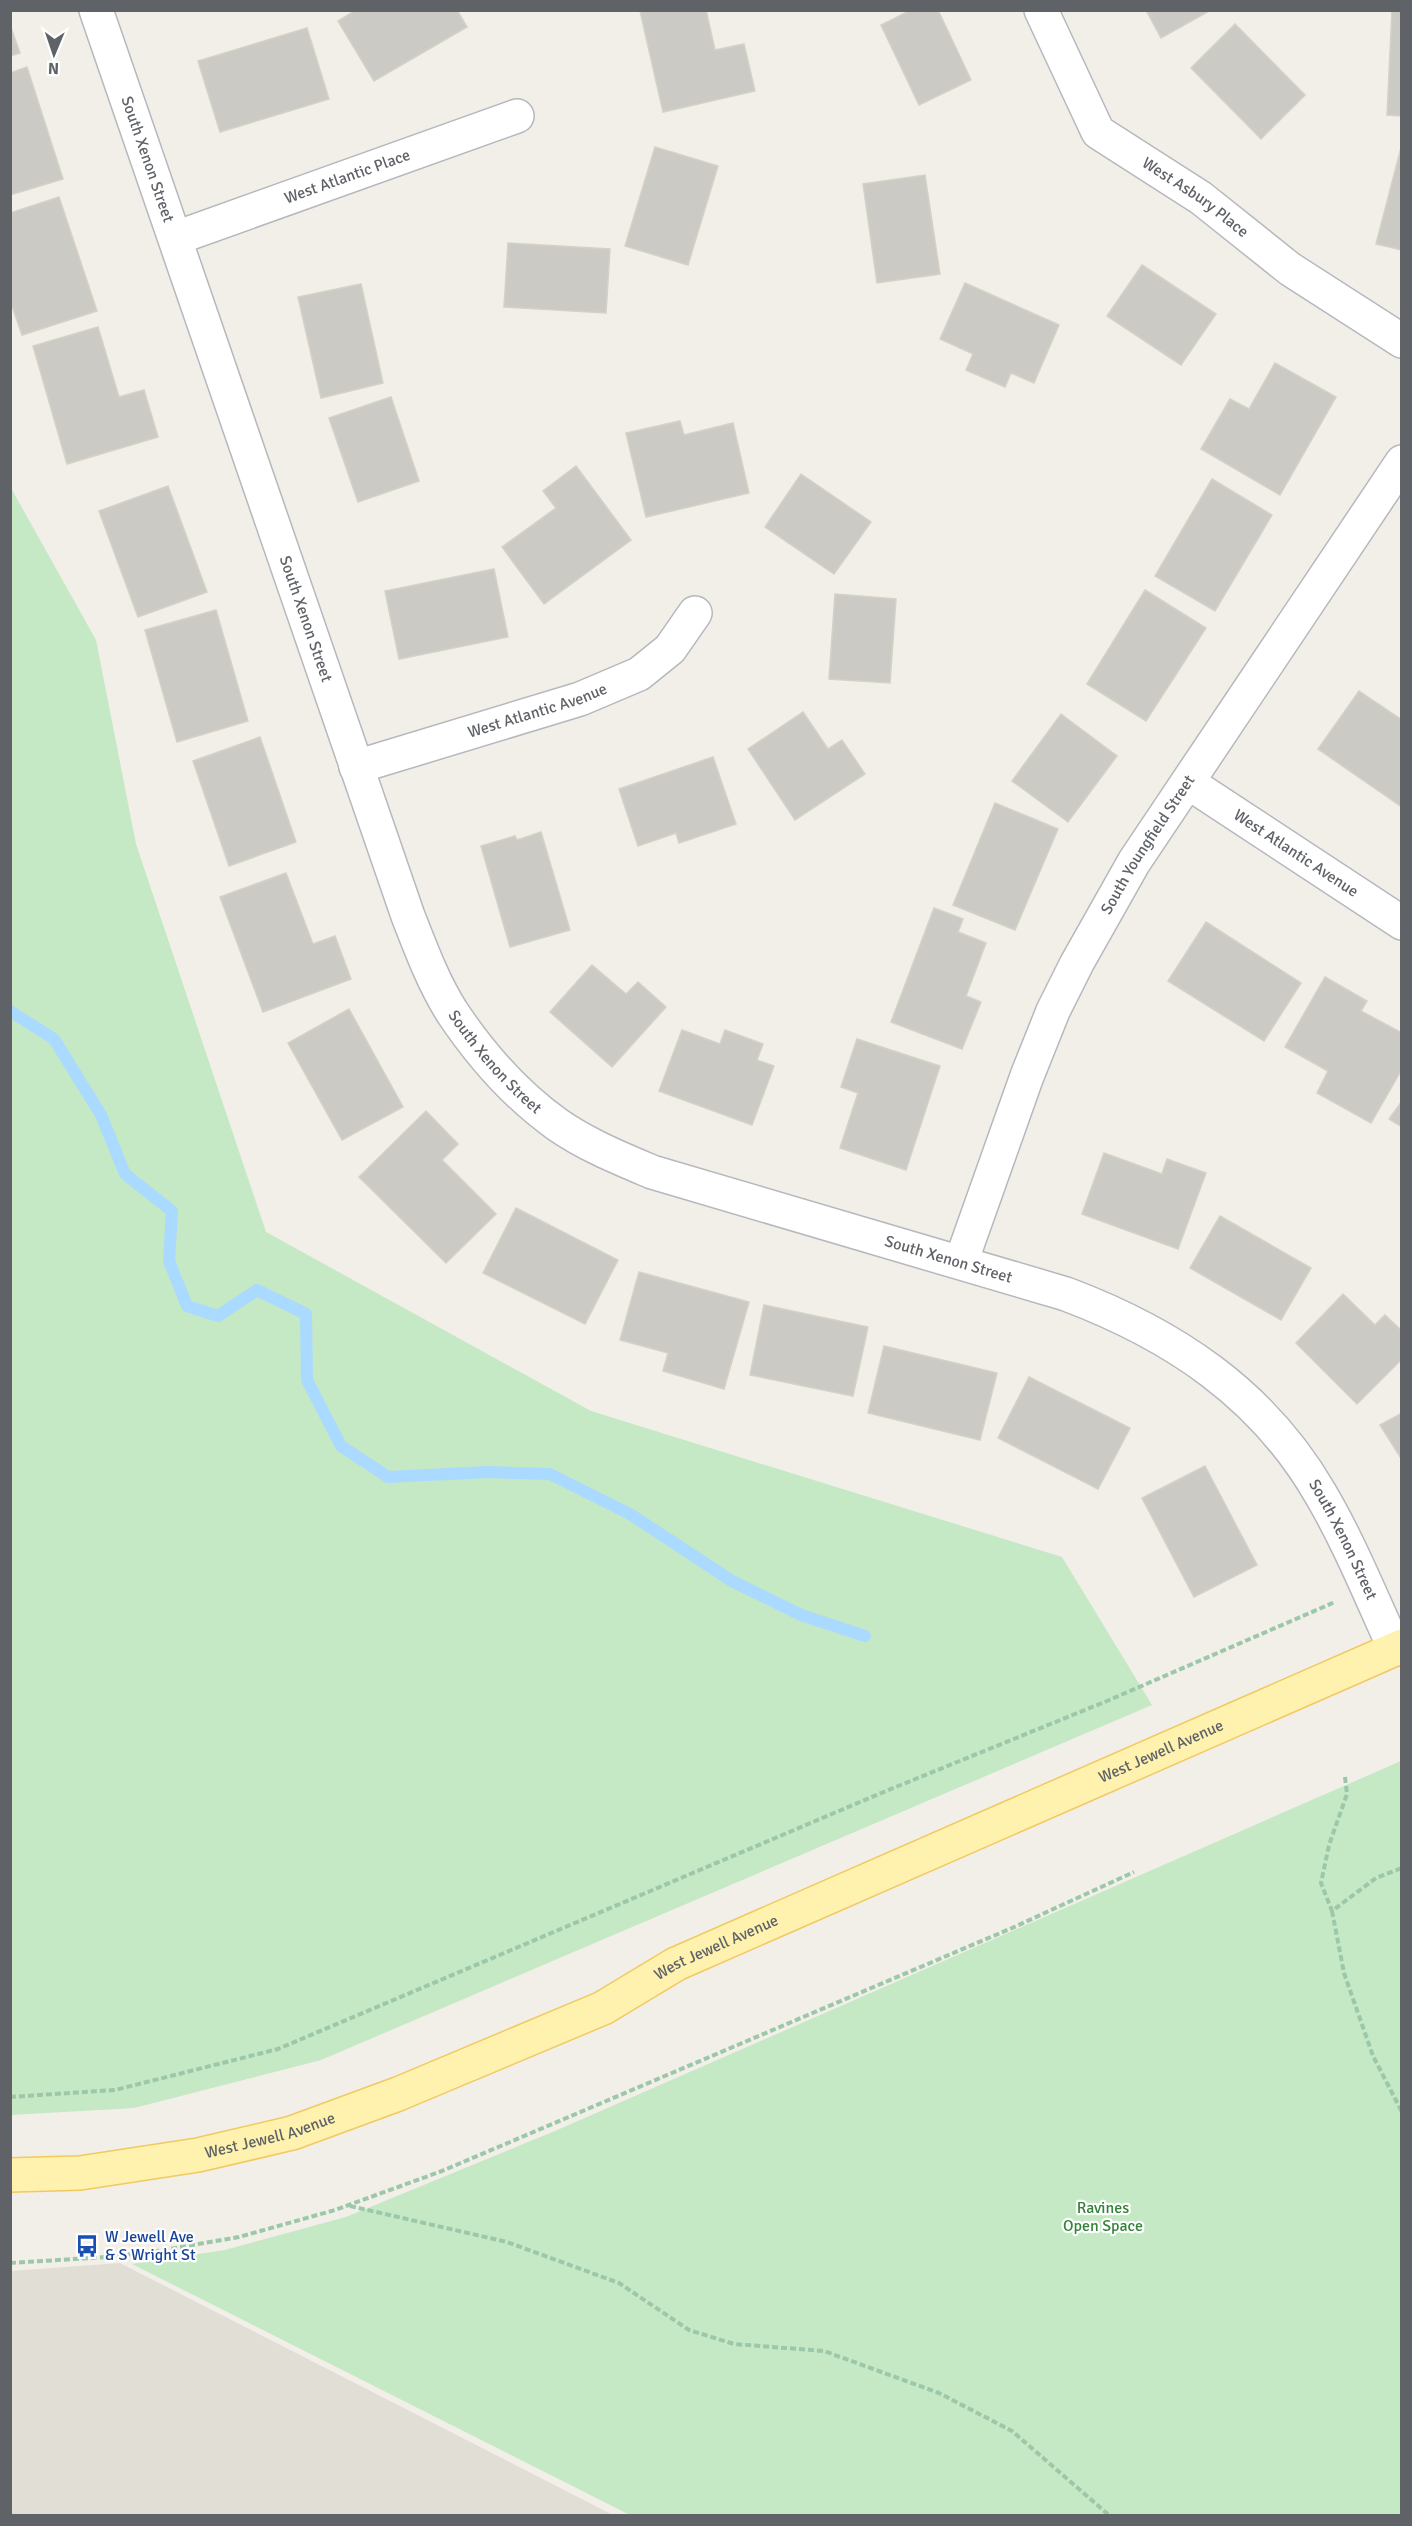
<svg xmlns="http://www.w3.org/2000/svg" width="1412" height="2526" font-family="Signika,sans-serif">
  <rect width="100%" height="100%" fill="#f1efe8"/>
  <polygon fill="#e1ded6" points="120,2263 613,2515 11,2515 11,2271"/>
  <g fill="#c5e8c5">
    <polygon points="11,488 96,640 136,844 266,1232 591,1411 1062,1557 1152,1705 321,2060 134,2108 11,2115"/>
    <polygon points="1401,1761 1401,2515 630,2515 132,2264 225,2250 346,2217 555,2131"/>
  </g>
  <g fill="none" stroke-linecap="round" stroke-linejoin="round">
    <polyline stroke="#aadaff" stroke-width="12" points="10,1011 54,1039 101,1115 125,1174 172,1211 169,1261 187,1306 218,1316 257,1290 306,1314 307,1380 341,1446 388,1477 487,1472 550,1474 630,1514 732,1581 801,1615 865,1636"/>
  </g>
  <g fill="#cccac5" stroke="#d6d1c6" stroke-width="1.5">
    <polygon points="356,10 457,10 467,27 374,81 338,21"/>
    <polygon points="706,10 715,50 744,44 755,91 663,112 640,11"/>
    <polygon points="911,10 938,10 971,80 919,105 881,25"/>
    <polygon points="1146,10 1211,10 1161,38"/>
    <polygon points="1392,10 1402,10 1402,116 1387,115"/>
    <polygon points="1235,24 1305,95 1261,139 1191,68"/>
    <polygon points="10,25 20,53 10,56"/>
    <polygon points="307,28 329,99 220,132 198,61"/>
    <polygon points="27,67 63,179 10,195 10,73"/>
    <polygon points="1402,144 1402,250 1376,244"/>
    <polygon points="655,147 718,166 688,265 625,246"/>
    <polygon points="925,175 940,274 877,283 863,184"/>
    <polygon points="59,197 97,311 22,335 10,300 10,213"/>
    <polygon points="508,243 610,249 606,313 504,307"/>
    <polygon points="1142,265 1216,314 1181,365 1107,316"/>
    <polygon points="965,283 1059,325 1034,383 1011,373 1005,387 966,370 973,354 940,339"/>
    <polygon points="361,284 383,383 321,398 298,297"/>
    <polygon points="98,327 119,397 144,390 158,437 67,464 33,346"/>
    <polygon points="1275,363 1336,397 1280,495 1201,449 1230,399 1249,409"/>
    <polygon points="391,397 419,481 358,502 329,418"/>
    <polygon points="680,421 684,435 733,423 749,493 646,517 626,433"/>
    <polygon points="576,466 631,540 544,604 502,547 556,508 543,491"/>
    <polygon points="801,474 871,522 834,574 765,527"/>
    <polygon points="1212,479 1272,515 1215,611 1155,576"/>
    <polygon points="168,486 207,592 138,617 99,511"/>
    <polygon points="494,569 508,637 399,659 385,591"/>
    <polygon points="1145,590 1206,628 1146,721 1087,684"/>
    <polygon points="835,594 896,599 890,683 829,679"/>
    <polygon points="216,610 248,721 177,742 145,630"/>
    <polygon points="1359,691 1402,720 1402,807 1318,749"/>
    <polygon points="803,712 828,749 842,740 865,774 795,820 748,749"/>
    <polygon points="1061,714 1117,756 1068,822 1012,781"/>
    <polygon points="260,737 296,842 229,866 193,761"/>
    <polygon points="713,757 736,824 679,843 676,833 638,846 619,789"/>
    <polygon points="995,803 1058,829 1015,930 953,905"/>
    <polygon points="541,832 570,930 510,947 481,846 515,836 517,840"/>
    <polygon points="286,873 313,944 335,936 351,979 263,1012 220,897"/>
    <polygon points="934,908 963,919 958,932 986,943 966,996 981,1002 962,1049 891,1022"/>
    <polygon points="1206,922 1301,983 1264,1041 1168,981"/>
    <polygon points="592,965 626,994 638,982 666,1007 612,1067 550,1012"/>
    <polygon points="1325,977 1367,1001 1361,1011 1402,1033 1402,1069 1371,1123 1317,1093 1328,1071 1285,1047"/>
    <polygon points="349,1009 403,1107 342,1140 288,1043"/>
    <polygon points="682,1030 720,1044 725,1030 763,1044 757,1060 774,1066 752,1125 659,1091"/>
    <polygon points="857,1039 940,1066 906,1170 840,1148 858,1093 841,1087"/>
    <polygon points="1402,1101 1402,1127 1389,1119"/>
    <polygon points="426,1111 458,1144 442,1160 496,1214 446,1263 359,1177"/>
    <polygon points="1104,1153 1162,1174 1167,1159 1206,1173 1178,1249 1082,1214"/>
    <polygon points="516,1208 618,1260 585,1324 483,1273"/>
    <polygon points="1220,1216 1311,1268 1281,1320 1190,1268"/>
    <polygon points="639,1272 749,1302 724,1389 663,1371 668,1353 620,1340"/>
    <polygon points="1343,1294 1375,1325 1385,1315 1402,1331 1402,1359 1357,1404 1296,1343"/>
    <polygon points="764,1305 868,1327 853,1396 750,1375"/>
    <polygon points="884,1346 997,1373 980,1440 868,1413"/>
    <polygon points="1029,1377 1130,1428 1098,1489 998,1438"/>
    <polygon points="1402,1413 1402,1460 1380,1425"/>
    <polygon points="1205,1466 1257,1565 1194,1597 1142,1498"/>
  </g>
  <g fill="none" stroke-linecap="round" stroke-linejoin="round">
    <g stroke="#b5b8bc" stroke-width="36">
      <g id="minor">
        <path id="s1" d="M96,10L408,916C421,949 433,982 452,1012C480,1054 516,1095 558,1125C587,1145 619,1158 652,1172L1066,1294C1172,1334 1262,1393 1320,1493C1349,1542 1371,1597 1395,1649"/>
        <path id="s2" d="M1041,10L1098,132L1201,198L1290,269L1402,341"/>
        <path id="s3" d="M176,238L517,116"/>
        <path id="s4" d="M356,767L580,699L639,674L670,649L695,613"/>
        <path id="s5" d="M1189,783L1402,923"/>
        <path id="s6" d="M961,1262L1027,1076L1053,1011L1077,963L1134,862L1402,462"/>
      </g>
    </g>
    <g stroke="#f2c960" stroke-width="36">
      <g id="major">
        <path id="s7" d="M10,2175L80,2173L198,2155L292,2133L398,2094L603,2008L676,1964L1402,1646"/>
      </g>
    </g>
    <g stroke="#9cc7a9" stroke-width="4" stroke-dasharray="6 3" stroke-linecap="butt">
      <polyline points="1345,1777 1347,1794 1329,1845 1321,1883 1332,1911 1376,1878 1402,1868"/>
      <polyline points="1332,1911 1344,1973 1373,2056 1402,2112"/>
      <polyline points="10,2097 115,2090 278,2049 886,1791 1107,1701 1335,1602"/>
      <polyline points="350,2206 507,2242 619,2283 689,2330 734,2344 824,2351 939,2393 1012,2431 1110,2516"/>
      <polyline points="10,2263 106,2257 158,2251 239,2237 335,2210 442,2171 1012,1928 1134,1872"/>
    </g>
    <use href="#minor" stroke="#fff" stroke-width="33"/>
    <use href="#major" stroke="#fff2af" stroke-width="33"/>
  </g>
  <defs>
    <g id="bus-bare" transform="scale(1.8)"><path d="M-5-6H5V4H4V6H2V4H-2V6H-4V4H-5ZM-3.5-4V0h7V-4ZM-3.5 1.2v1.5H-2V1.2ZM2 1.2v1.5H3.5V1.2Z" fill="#1a4fb4" stroke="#fff" stroke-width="2.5" paint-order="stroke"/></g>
  </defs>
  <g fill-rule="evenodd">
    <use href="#bus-bare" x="87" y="2246"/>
  </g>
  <g text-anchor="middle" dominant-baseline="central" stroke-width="4.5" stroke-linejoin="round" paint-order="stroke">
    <g font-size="16" fill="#5f6368" stroke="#fff">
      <text stroke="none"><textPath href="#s1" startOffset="158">South Xenon Street</textPath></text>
      <text stroke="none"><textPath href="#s3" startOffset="182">West Atlantic Place</textPath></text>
      <text stroke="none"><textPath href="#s2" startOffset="252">West Asbury Place</textPath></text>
      <text stroke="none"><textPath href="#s1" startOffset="644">South Xenon Street</textPath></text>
      <text stroke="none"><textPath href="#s4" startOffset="190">West Atlantic Avenue</textPath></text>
      <text stroke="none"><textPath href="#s6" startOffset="459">South Youngfield Street</textPath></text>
      <text stroke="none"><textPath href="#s5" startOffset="128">West Atlantic Avenue</textPath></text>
      <text stroke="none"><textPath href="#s1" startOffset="1130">South Xenon Street</textPath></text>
      <text stroke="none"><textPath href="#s1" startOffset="1634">South Xenon Street</textPath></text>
      <text stroke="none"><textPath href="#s1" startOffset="2138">South Xenon Street</textPath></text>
      <text stroke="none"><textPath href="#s7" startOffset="1236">West Jewell Avenue</textPath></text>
      <text stroke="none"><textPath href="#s7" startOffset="750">West Jewell Avenue</textPath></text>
      <text stroke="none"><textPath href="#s7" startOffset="264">West Jewell Avenue</textPath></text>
    </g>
    <g font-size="16" fill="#348238" stroke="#fff">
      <text x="1103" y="2208">Ravines<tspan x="1103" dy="18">Open Space</tspan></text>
    </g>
    <g font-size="16" fill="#164399" stroke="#fff" text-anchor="start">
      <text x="105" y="2237">W Jewell Ave<tspan x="105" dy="18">&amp; S Wright St</tspan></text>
    </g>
  </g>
  <rect width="1412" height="2526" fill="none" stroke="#5f6368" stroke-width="24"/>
  <g transform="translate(54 54) rotate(182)" stroke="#ffffff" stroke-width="4.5" paint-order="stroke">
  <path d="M0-4.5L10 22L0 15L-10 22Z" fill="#5f6368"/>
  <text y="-9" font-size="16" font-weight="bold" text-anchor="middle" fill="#5f6368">N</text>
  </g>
</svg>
